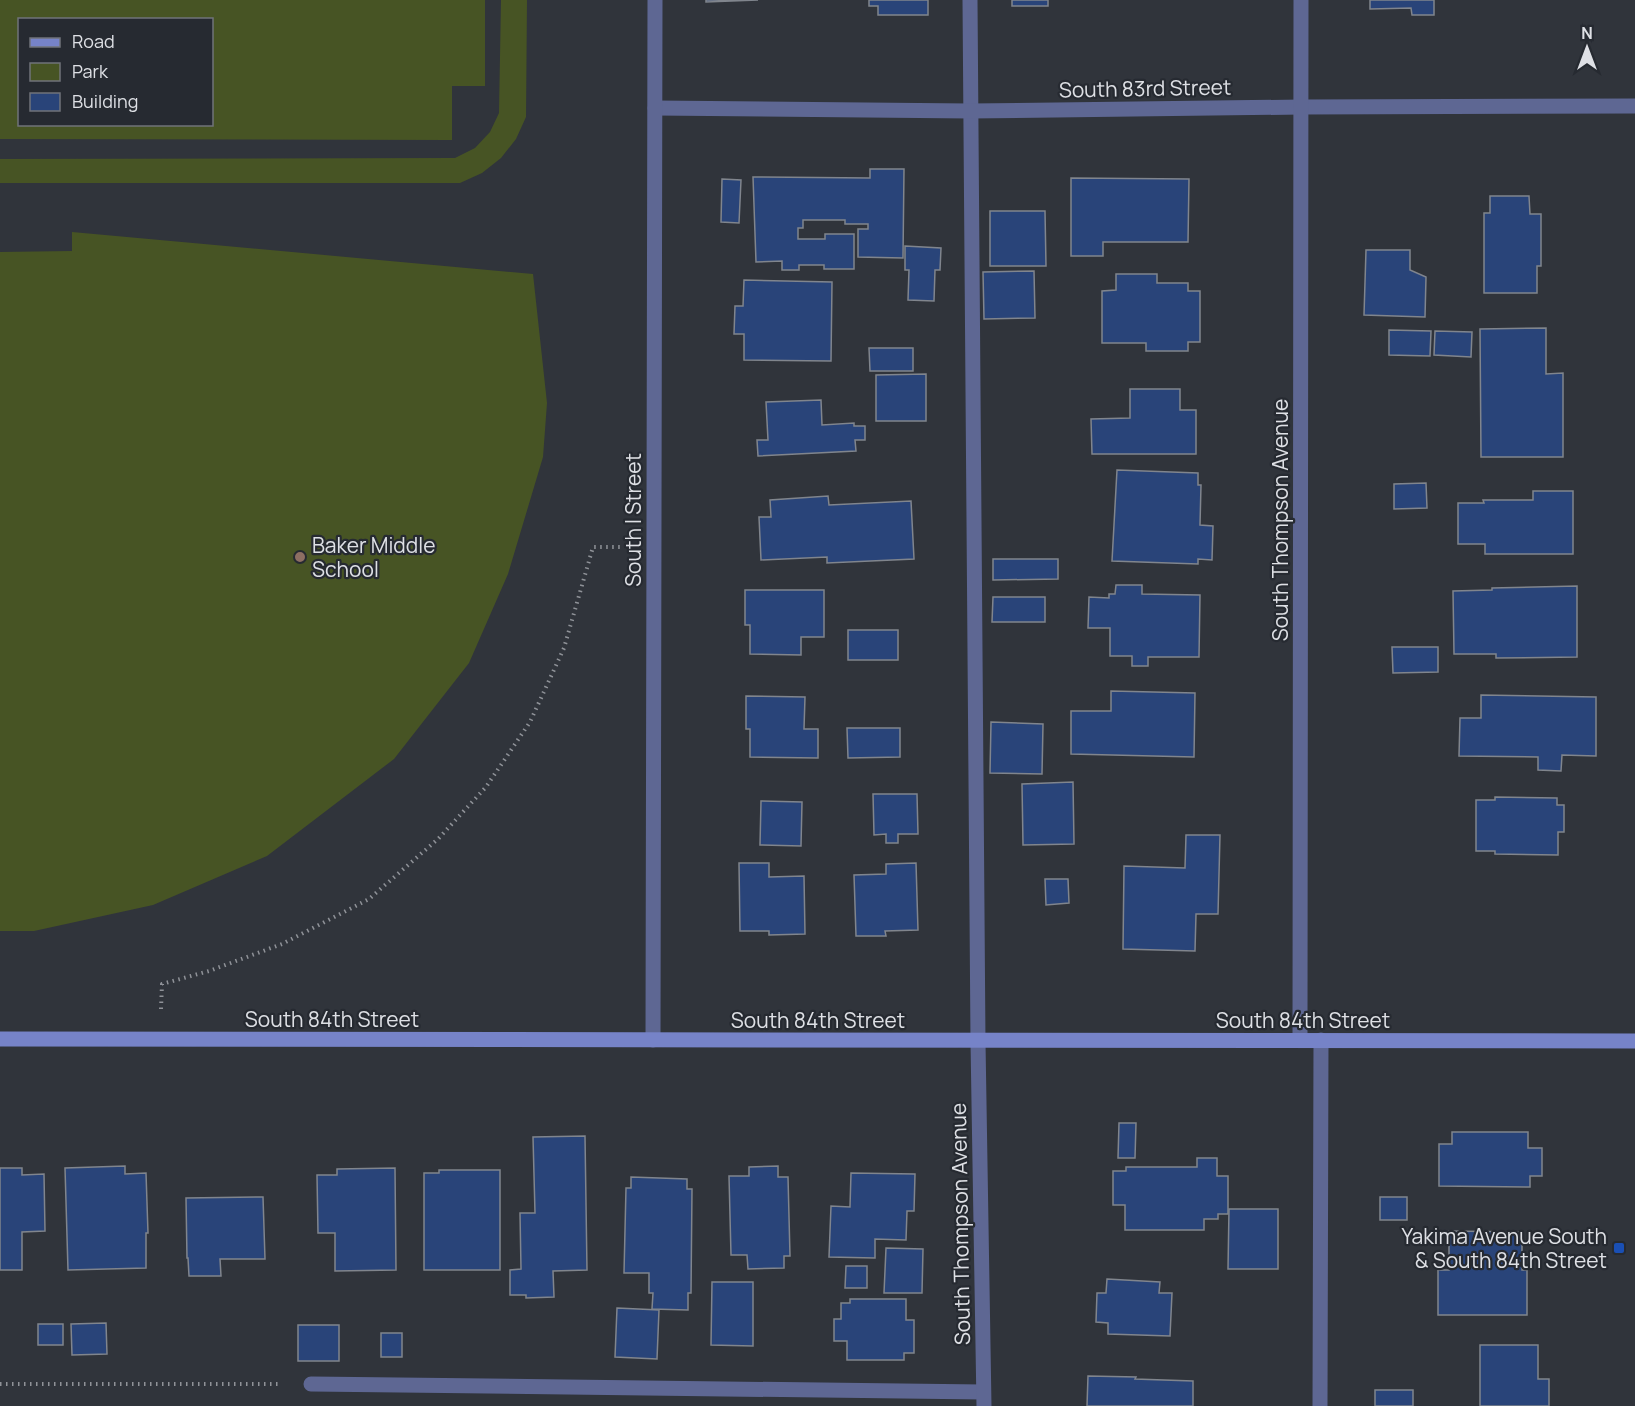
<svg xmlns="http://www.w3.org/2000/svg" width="1635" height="1406" font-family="Manrope,sans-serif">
  <rect width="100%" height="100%" fill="#30343b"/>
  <g fill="#475424" fill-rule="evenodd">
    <path d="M0,0H485V86H452V140L0,139ZM20,20H212V124H20Z"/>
    <polygon points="501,0 527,0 526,117 516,139 501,158 482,173 460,183 0,183 0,159 455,158 475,148 490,132 499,113"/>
    <polygon points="72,232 533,274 547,403 543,457 508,574 469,663 394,759 267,856 153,905 34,931 0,931 0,252 72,251"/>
  </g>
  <g fill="#294479" stroke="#80858d" stroke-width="1.5">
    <polygon points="706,0 758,0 706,2"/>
    <polygon points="869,0 928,0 928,15 878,15 878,6 869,6"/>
    <rect x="1012" y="0" width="36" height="6"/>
    <polygon points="1370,0 1434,0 1434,15 1412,15 1411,8 1370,9"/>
    <polygon points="870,169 904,169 903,258 858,257 858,229 868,229 868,224 845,224 845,220 803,220 803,228 798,228 798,239 825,239 825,234 854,234 854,269 824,269 824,265 799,265 799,270 782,270 782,261 756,262 753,177 870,178"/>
    <polygon points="1071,178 1189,179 1188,242 1103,242 1103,256 1071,256"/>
    <polygon points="722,179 741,180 739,223 721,222"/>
    <polygon points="1490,196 1529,196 1530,214 1541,214 1541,266 1537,266 1537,293 1484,293 1484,213 1490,213"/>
    <polygon points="990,211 1045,211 1046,266 990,266"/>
    <polygon points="905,246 941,248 940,270 935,270 934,301 908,300 909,270 905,270"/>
    <polygon points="1366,250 1410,250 1410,270 1426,277 1425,317 1364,315"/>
    <polygon points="1034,271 1035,318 984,319 983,272"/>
    <polygon points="1116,274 1157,274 1157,283 1188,283 1188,291 1200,291 1200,342 1188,342 1188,351 1146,351 1146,343 1102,343 1102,291 1116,290"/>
    <polygon points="744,280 832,282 831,361 744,360 744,334 734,334 735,306 743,306"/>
    <polygon points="1546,328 1546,374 1563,373 1563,457 1481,457 1480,329"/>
    <polygon points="1389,330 1431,331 1430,356 1389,355"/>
    <polygon points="1435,331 1472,332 1471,357 1434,355"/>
    <polygon points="869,348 913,348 913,371 870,371"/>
    <polygon points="926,374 926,421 876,421 876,375"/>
    <polygon points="1130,389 1180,389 1180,410 1196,410 1196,454 1092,454 1091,419 1130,418"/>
    <polygon points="821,400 822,425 854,423 854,426 865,426 865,440 855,440 856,451 758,456 757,440 768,440 766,402"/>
    <polygon points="1117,470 1198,473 1198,485 1201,485 1200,525 1213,526 1212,560 1198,559 1198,564 1112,561"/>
    <polygon points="1426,483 1427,508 1394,509 1394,484"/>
    <polygon points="1533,491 1573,491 1573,554 1485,554 1485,544 1458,544 1458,503 1484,503 1483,500 1533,500"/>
    <polygon points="828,496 829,505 911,501 914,559 827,563 827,557 761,560 759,517 771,517 770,500"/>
    <polygon points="993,559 1058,559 1058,579 993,580"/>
    <polygon points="1116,585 1142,585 1142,594 1200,595 1199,657 1148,657 1148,666 1132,666 1132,656 1110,656 1110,628 1088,628 1089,597 1109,598 1109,594 1115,594"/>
    <polygon points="1577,586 1577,657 1496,658 1496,654 1454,654 1453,591 1492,590 1492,588"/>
    <polygon points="745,590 824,590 824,637 801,637 801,655 750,654 750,625 745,625"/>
    <polygon points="993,597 1045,597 1045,622 992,622"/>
    <rect x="848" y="630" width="50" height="30"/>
    <polygon points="1392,647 1438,647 1438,672 1393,673"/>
    <polygon points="1111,691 1195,693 1194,757 1071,754 1071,711 1111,711"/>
    <polygon points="1481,695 1596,697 1596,756 1562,755 1561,771 1538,770 1538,757 1459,756 1460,718 1481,718"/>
    <polygon points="746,696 805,697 804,729 818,729 818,758 750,757 750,729 746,729"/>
    <polygon points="991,722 1043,724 1042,774 990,773"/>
    <polygon points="847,728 900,728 900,757 848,758"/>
    <polygon points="1073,782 1074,844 1023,845 1022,784"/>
    <polygon points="873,794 917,794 918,834 898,834 898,843 886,843 886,834 874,835"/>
    <polygon points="1495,797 1557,798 1557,805 1564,805 1564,832 1558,832 1558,855 1495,854 1495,851 1476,851 1476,800 1495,800"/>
    <polygon points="761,801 802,802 801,846 760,845"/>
    <polygon points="1186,835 1220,835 1218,914 1196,914 1195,951 1123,949 1124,866 1185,868"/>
    <polygon points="739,863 769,863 769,877 804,876 805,934 769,935 769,931 740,931"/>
    <polygon points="916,863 918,930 885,931 886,936 856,936 854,875 886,874 886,864"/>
    <polygon points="1045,879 1068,879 1069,903 1046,905"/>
    <polygon points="1119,1123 1136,1123 1135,1158 1118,1158"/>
    <polygon points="1452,1132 1528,1132 1528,1148 1542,1148 1542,1176 1530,1176 1530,1187 1439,1186 1439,1144 1452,1144"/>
    <polygon points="585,1136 587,1270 553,1271 554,1297 526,1298 526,1295 510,1295 510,1270 521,1269 520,1213 535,1213 533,1137"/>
    <polygon points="1197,1158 1217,1158 1217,1176 1228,1176 1228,1214 1218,1214 1218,1219 1204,1219 1204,1230 1125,1230 1125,1205 1113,1205 1113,1171 1126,1171 1126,1167 1197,1167"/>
    <polygon points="125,1166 125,1174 146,1173 148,1233 146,1233 146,1268 68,1270 65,1168"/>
    <polygon points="778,1166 778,1177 788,1177 790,1256 784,1256 784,1268 748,1269 747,1255 731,1255 729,1176 749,1176 749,1167"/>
    <polygon points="0,1168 22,1168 22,1175 44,1174 45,1231 22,1232 22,1270 0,1270"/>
    <polygon points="395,1168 396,1270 335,1271 335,1233 318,1233 317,1175 337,1175 337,1169"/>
    <polygon points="439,1170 500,1170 500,1270 424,1270 424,1173 439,1173"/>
    <polygon points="851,1173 915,1174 914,1211 907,1211 906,1240 875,1239 875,1258 829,1257 831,1206 850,1207"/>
    <polygon points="631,1177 687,1179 687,1189 692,1189 691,1293 688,1293 688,1310 652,1309 653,1293 649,1293 649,1273 624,1273 626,1188 631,1188"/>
    <polygon points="263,1197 265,1259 220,1259 221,1276 189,1276 188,1258 187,1258 186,1198"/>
    <rect x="1380" y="1197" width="27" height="23"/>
    <polygon points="1229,1209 1278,1209 1278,1269 1228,1269"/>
    <polygon points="1449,1231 1522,1232 1522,1270 1527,1270 1527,1315 1438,1315 1438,1270 1449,1270"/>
    <polygon points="886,1248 923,1249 922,1293 884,1293"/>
    <polygon points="846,1266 867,1266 867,1288 845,1288"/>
    <polygon points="1107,1279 1160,1282 1159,1293 1172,1293 1170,1336 1108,1334 1108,1323 1096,1322 1097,1293 1106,1293"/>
    <polygon points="712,1282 753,1282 753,1346 711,1345"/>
    <polygon points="850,1299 906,1299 906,1320 914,1320 914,1353 904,1353 904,1360 847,1360 847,1341 834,1341 834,1319 841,1319 841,1303 850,1303"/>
    <polygon points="617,1308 659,1310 657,1359 615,1357"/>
    <polygon points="106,1323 107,1354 72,1355 71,1324"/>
    <rect x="38" y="1324" width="25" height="21"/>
    <rect x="298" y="1325" width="41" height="36"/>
    <rect x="381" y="1333" width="21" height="24"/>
    <polygon points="1480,1345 1538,1345 1538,1379 1549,1379 1549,1406 1480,1406"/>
    <polygon points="1088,1376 1136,1377 1135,1379 1193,1381 1193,1406 1087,1406"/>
    <rect x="1375" y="1390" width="38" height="16"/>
  </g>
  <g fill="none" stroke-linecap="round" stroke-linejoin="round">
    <g stroke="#8f9298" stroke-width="4" stroke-dasharray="1.5 4.5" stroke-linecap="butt">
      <polyline points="161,1009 162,984 209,971 282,944 369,899 438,839 486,787 530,722 564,648 593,547 623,547"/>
      <polyline points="0,1384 281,1384"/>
    </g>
    <g stroke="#5e6793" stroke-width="15">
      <polyline points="970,0 978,1042"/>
      <polyline points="311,1384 983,1392"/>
      <polyline points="1320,1406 1321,1040"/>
    </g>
    <g stroke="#5e6793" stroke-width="15">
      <polyline points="655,108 970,111 1302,107 1635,106"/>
      <polyline points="653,1040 655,0"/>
      <polyline points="1300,1040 1301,0"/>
      <polyline points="978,1042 984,1406"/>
    </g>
    <polyline stroke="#7683c8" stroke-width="15" points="0,1039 1635,1041"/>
  </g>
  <circle fill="#8d6e63" stroke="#262a31" stroke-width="2" cx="300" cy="557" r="6"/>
  <rect fill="#1a4fb4" stroke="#262a31" stroke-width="2" x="1613" y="1242" width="12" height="12" rx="3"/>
  <g text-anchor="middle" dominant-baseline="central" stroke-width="4.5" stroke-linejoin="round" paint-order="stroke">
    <g font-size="21" fill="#dee0e5" stroke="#262a31">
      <text transform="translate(1145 88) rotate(-1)">South 83rd Street</text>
      <text transform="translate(633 520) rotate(-90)">South I Street</text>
      <text transform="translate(1280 520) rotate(-90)">South Thompson Avenue</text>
      <text x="332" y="1019">South 84th Street</text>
      <text x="818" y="1020">South 84th Street</text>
      <text x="1303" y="1020">South 84th Street</text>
      <text transform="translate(960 1224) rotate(-91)">South Thompson Avenue</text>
    </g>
    <g font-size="21" fill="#dee0e5" stroke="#262a31" text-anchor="start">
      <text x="312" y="545">Baker Middle<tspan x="312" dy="24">School</tspan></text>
      <text x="1607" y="1236" text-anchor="end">Yakima Avenue South<tspan x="1607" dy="24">&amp; South 84th Street</tspan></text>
    </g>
  </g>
  <rect x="18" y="18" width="195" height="108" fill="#262a31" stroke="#707379" stroke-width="1.5"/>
  <rect x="30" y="38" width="30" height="9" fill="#7683c8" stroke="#707379" stroke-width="1.5"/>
  <text x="72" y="48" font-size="18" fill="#dee0e5">Road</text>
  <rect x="30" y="63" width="30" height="18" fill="#475424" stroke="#707379" stroke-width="1.5"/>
  <text x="72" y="78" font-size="18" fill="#dee0e5">Park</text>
  <rect x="30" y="93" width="30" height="18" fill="#294479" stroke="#707379" stroke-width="1.5"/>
  <text x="72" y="108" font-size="18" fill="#dee0e5">Building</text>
  <g transform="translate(1587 48)" stroke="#262a31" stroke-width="4.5" paint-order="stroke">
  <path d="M0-4.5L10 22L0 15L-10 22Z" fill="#dee0e5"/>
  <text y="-9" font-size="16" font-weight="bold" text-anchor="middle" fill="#dee0e5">N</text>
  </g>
</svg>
